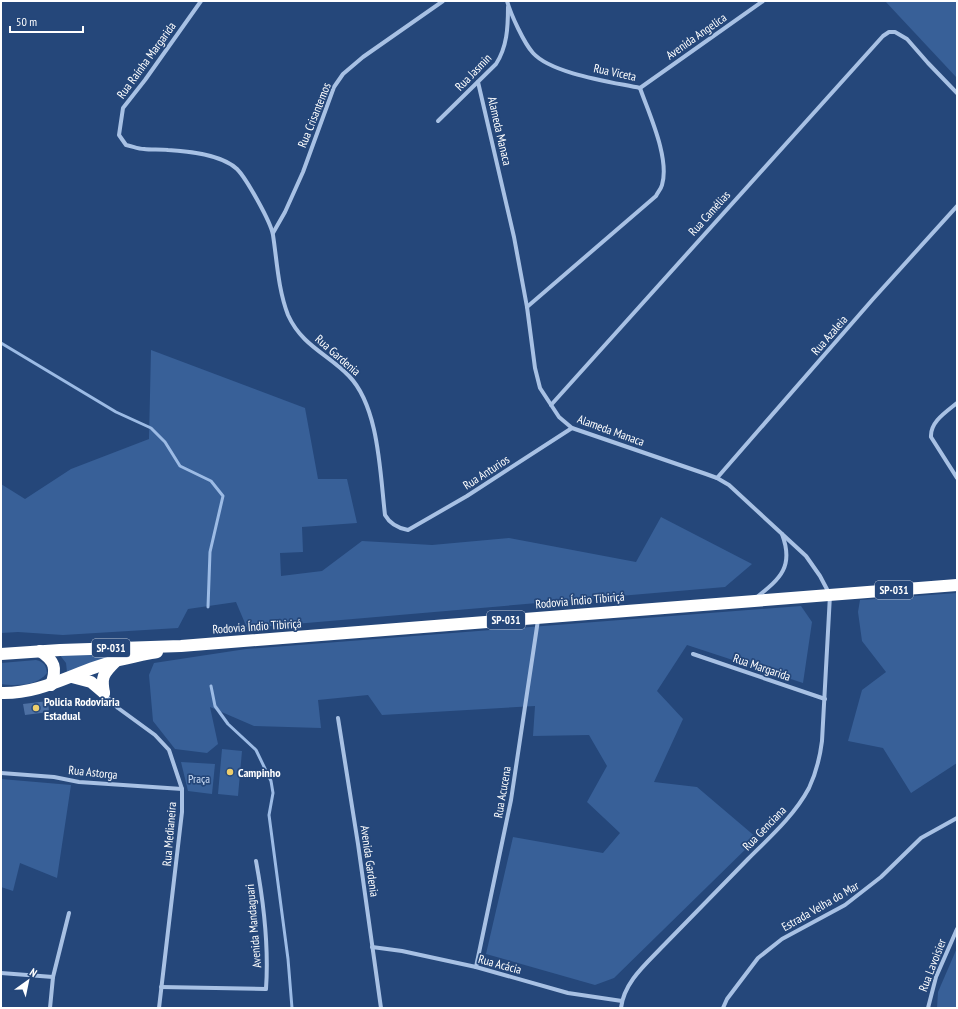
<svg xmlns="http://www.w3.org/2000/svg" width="958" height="1009" font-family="'PT Sans Narrow',sans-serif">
  <rect width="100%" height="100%" fill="#25477a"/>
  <g fill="#386098">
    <polygon points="885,1 957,1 957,78"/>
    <polygon points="151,350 305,408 318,479 347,479 357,523 302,527 303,552 280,553 281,576 322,571 362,541 432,545 509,538 636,562 661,517 752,564 725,587 247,628 236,602 188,609 178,628 63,635 18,632 1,633 1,484 25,499 71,469 149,439"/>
    <polygon points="957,593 957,763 911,793 883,748 848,741 862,690 886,672 862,641 858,612 860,600"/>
    <polygon points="801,606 812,622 803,683 687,645 657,691 683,719 654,782 697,787 757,838 614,978 595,985 486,954 513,837 603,853 620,833 587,802 607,766 589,735 533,736 535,706 382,715 368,695 318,700 321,728 254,726 210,707 218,744 207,753 175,749 153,721 149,675 154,663 246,649"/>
    <polygon points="146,649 67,672 66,663 59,654"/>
    <path d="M36,660C44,662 46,665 47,673C37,686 16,686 1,684V663Z"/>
    <polygon points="222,749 242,751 238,796 218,794"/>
    <polygon points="181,762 215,764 212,794 188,791"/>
    <polygon points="1,779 71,785 57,878 20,863 13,891 1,887"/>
    <polygon points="957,948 957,1008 937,1008 938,992"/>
  </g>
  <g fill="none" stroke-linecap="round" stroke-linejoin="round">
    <g stroke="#9cbbe5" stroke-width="3">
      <polyline points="1,343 116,412 151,428 165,442 180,466 211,481 223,496 210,552 208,607"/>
      <polyline points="211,686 215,706 228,724 256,750 271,781 273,793 269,815 288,959 292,1008"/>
    </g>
  </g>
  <polygon fill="#4d70a3" points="48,701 49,712 25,715 23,704"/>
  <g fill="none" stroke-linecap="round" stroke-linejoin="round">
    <g stroke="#a8c1e4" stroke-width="4">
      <path d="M201,1L145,80L123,108L119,135L126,145C132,146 138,149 144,149C151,150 160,149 168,150C188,151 222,155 237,169C246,178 271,222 273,235C277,261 278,289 288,315C302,346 328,354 349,376C379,407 380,473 385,515C390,524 397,528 408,530L467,496L572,428"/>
      <path d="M507,1C511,15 524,43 533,53C552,74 612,82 640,88C649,114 670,158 662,185C661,189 658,192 656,196L527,307"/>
      <path d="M478,82L514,237L527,307L535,368L540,388L559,417L572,428L706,474L717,478L729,485L806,556L820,576L830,595L822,741C820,757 816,773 809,788C794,816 770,837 748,859C720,888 691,917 663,946C646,964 624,982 621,1008"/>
      <polyline points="640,88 763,1"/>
      <path d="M438,121L496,64C507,47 508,28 508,7"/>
      <polyline points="273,233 285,212 303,172 334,87 343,74 363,57 443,1"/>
      <path d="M957,403C946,412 930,422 931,437L957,478"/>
      <polyline points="551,405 883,36 889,32 895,32 907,39 928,63 957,93"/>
      <polyline points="717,478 873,299 957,206"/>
      <path d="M757,597C781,578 794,566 782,534"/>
      <polyline points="693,654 825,699"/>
      <polyline points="105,695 118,708 155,735 169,750 182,789 182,812 159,1008"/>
      <polyline points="338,718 358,844 381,1008"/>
      <polyline points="1,773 54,777 79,782 182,789"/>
      <polyline points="372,947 402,951 476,967 568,993 622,1001"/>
      <polyline points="476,967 511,800 538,620"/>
      <polyline points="1,973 53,977"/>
      <path d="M161,987L266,989C269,946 264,904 256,861"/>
      <polyline points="50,1008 53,977 69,913"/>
      <polyline points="723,1008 727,999 758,958 782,939 845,905 881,877 921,838 957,818"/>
      <polyline points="928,1008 936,977 957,929"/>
    </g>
    <g stroke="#fff" stroke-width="12">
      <path d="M40,651C55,661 57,668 51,685"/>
      <polyline points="1,654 60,650 181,646 957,585"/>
      <polyline points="72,677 91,682 104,693"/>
      <path d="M1,693C36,694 64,678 96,667C115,660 137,656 157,652"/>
      <path d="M104,693C101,677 103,674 115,662"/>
    </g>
  </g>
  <g fill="#eece6c" stroke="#25477a" stroke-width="1.5">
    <circle cx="36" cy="708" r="4"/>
    <circle cx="230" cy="772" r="4"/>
  </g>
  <g text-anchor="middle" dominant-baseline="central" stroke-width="3.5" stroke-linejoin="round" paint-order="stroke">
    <g fill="#25477a" stroke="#bec8d7" stroke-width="1">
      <rect x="875" y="581" width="38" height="18" rx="3"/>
      <rect x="487" y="611" width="38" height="18" rx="3"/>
      <rect x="92" y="639" width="38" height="18" rx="3"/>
    </g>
    <g font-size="11" font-weight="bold" fill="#fff">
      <text x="894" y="590">SP-031</text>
      <text x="506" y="620">SP-031</text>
      <text x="111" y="648">SP-031</text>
    </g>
    <g font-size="12" fill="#fff" stroke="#25477a">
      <text transform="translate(696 36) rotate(-35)">Avenida Angelica</text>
      <text transform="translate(146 60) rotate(-54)">Rua Raínha Margarida</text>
      <text transform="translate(473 72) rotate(-46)">Rua Jasmin</text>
      <text transform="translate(615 72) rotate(12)">Rua Viceta</text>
      <text transform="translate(314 115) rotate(-68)">Rua Crisantemos</text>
      <text transform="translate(500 131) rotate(77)">Alameda Manaca</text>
      <text transform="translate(709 213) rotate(-48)">Rua Camélias</text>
      <text transform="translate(829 335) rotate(-49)">Rua Azaleia</text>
      <text transform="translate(338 355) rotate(41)">Rua Gardenia</text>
      <text transform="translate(611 430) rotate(20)">Alameda Manaca</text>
      <text transform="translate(486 472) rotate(-33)">Rua Anturios</text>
      <text transform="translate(580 600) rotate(-5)">Rodovia Índio Tibiriçá</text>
      <text transform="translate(257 626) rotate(-4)">Rodovia Índio Tibiriçá</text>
      <text transform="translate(762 667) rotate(19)">Rua Margarida</text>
      <text transform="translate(93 772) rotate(6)">Rua Astorga</text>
      <text transform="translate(502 792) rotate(-80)">Rua Acucena</text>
      <text transform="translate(764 828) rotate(-46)">Rua Genciana</text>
      <text transform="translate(169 834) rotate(-85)">Rua Medianeira</text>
      <text transform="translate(370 861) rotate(82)">Avenida Gardenia</text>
      <text transform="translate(820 906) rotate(-30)">Estrada Velha do Mar</text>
      <text transform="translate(253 926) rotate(-95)">Avenida Mandaguari</text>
      <text transform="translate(500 964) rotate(15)">Rua Acácia</text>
      <text transform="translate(932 965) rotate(-69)">Rua Lavoisier</text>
    </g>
    <g font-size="12" font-weight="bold" fill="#fff" stroke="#25477a" text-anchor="start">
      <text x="44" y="701">Policia Rodoviaria<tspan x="44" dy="14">Estadual</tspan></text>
      <text x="238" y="772">Campinho</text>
    </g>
    <g font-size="12" fill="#cadbf4" stroke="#25477a">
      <text x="199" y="778">Praça</text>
    </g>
  </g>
  <rect width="958" height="1009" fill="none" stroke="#ffffff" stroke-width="4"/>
  <g transform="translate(28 981) rotate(33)" stroke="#25477a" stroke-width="3" paint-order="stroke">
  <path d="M0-3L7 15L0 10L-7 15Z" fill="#ffffff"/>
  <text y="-6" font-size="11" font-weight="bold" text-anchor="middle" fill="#ffffff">N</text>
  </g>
  <path d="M10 26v6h73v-6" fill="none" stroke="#ffffff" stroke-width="2"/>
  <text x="16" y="26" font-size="12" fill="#ffffff" stroke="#25477a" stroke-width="3" paint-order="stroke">50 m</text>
</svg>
